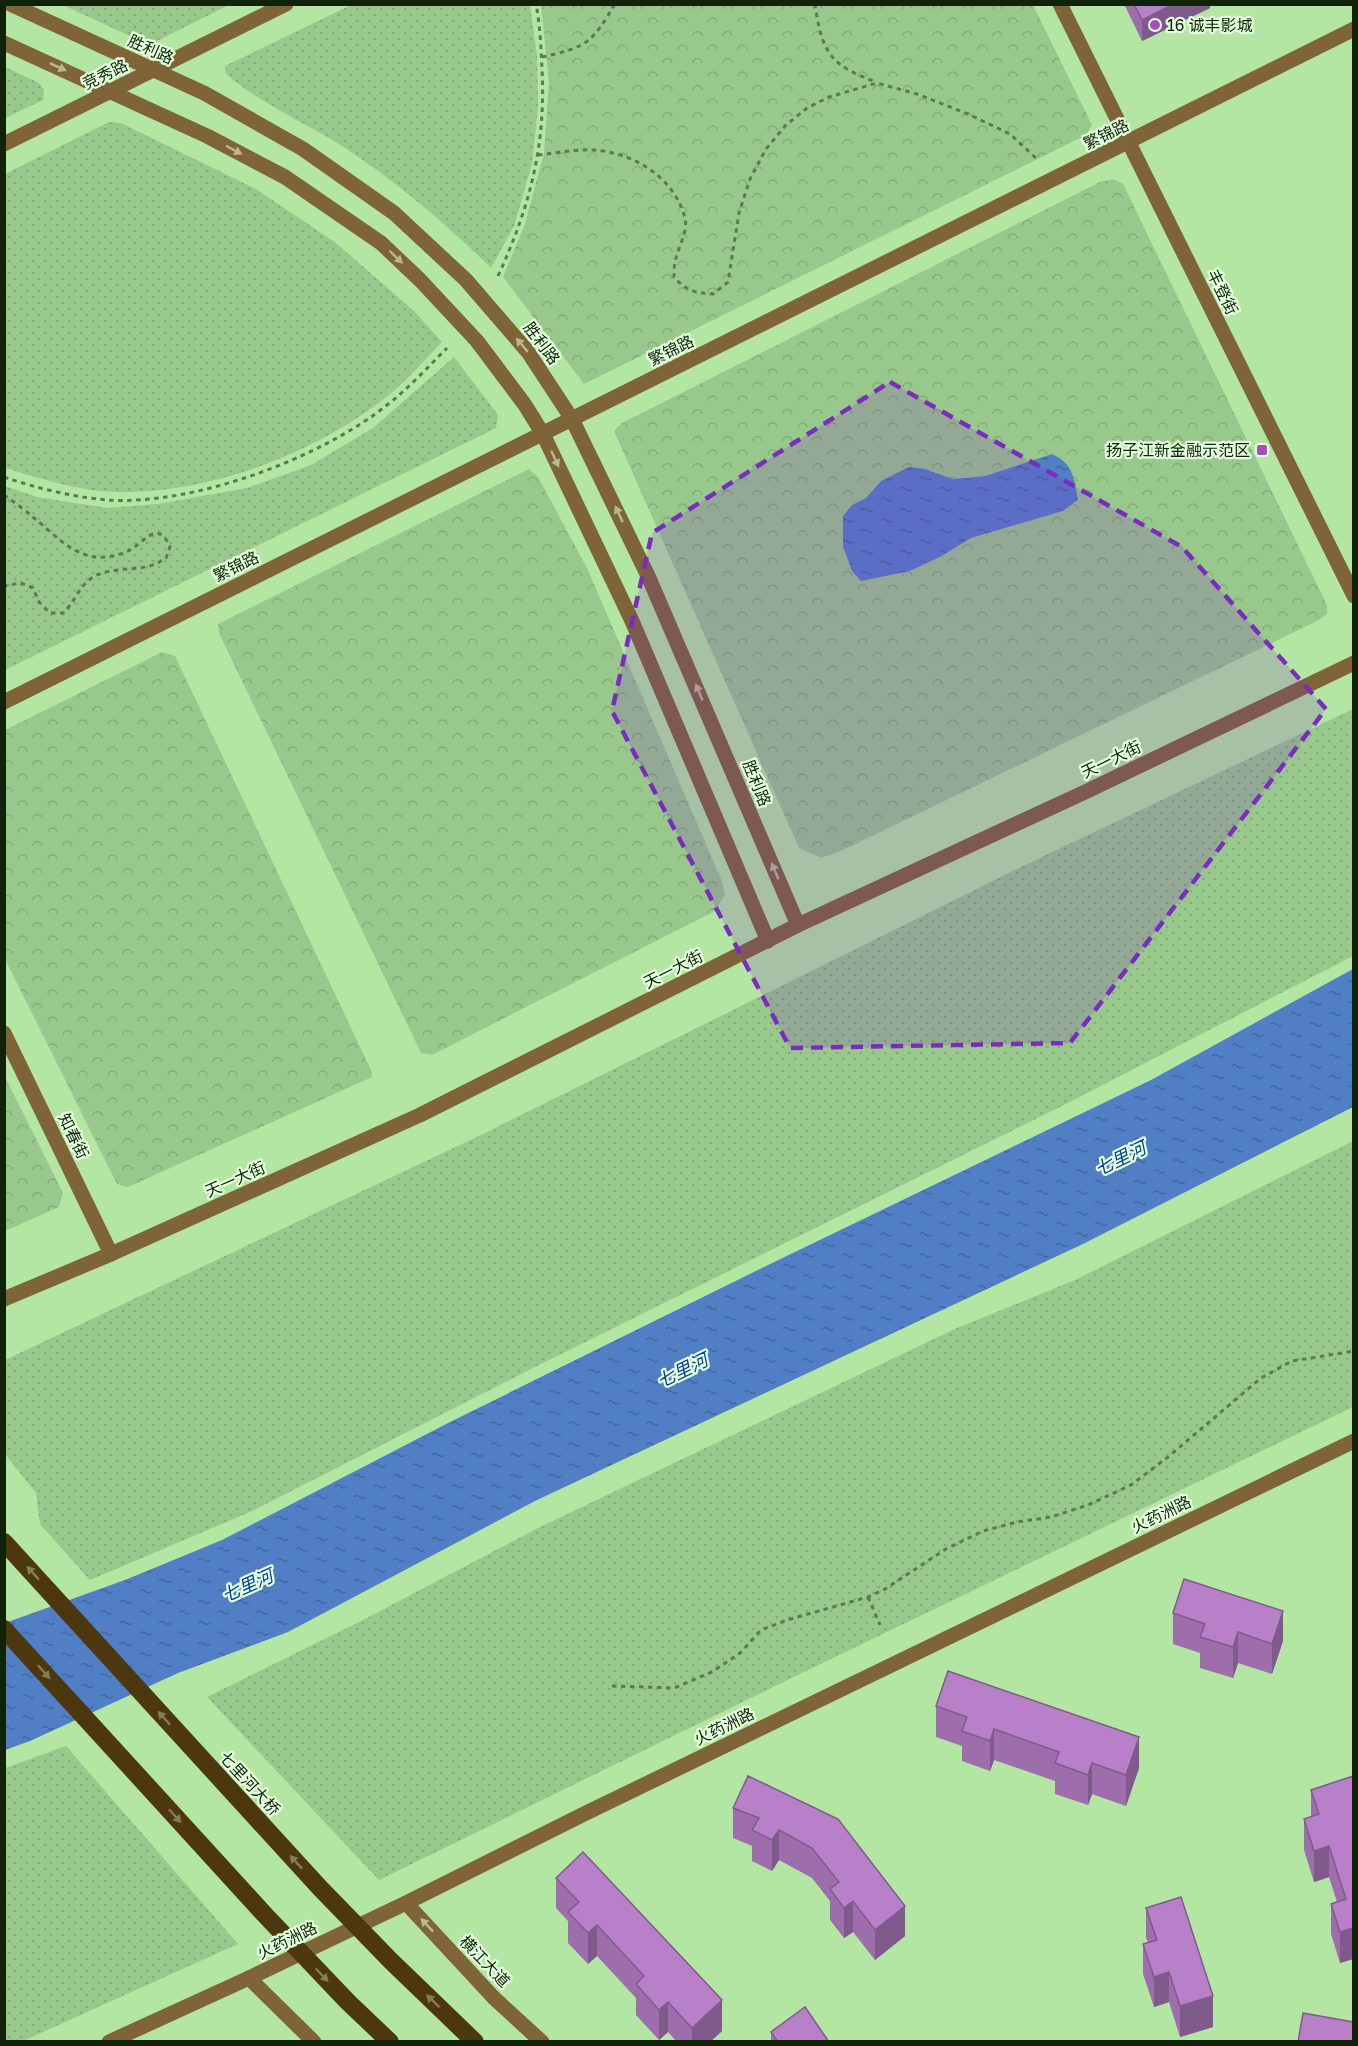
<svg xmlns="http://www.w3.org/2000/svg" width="1358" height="2046" font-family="'Golos Text','Noto Sans SC',sans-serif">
  <defs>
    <pattern id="grass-dots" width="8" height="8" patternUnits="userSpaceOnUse" patternTransform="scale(1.5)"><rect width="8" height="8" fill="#99c88c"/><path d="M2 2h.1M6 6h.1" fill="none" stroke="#83ac77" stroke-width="1.8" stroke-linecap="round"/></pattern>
    <pattern id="forest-crowns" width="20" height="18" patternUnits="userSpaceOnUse" patternTransform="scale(1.5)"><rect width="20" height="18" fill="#99c88c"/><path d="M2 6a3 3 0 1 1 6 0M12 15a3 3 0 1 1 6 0" fill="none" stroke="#83ac77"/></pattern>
    <pattern id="water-ripples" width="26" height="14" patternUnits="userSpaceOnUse" patternTransform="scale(1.5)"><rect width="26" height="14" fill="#507fc6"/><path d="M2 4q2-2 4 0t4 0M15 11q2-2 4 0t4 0" fill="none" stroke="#41689f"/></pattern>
  </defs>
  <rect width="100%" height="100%" fill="#b2e6a2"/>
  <g fill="url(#grass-dots)">
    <polygon points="63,5 229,5 149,45"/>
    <path d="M351,5H530L537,56L538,106L532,164L514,226L491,268C445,223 396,181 342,146C304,122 261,104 226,74L225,66Z"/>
    <polygon points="5,67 39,83 44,90 43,100 5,118"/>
    <path d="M109,122L121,123L256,189L336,243L415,312L442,342C421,364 401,387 376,405C308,455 215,490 130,492C87,494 45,480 5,468V174Z"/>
    <polygon points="454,357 498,415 496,428 5,670 5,486 37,497 107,508 158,504 247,488 311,465 373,428"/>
    <polygon points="1353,709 1353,956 1056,1109 537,1366 250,1512 90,1580 40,1524 36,1493 5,1454 5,1360 481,1135 1025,865"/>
    <polygon points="1353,1141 1353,1407 806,1671 379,1880 207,1697 359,1622 538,1528 957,1328 1073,1281"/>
    <polygon points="66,1746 238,1944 23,2041 5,2041 5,1768"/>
  </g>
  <g fill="url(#forest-crowns)" fill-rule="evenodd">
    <polygon points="541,5 1033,5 1092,125 1086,135 584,384 503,277 525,224 544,153 549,82"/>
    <path d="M1113,179L1123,184L1327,605V614L1317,621L843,850L821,858L799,848L614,431L622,423L1100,182ZM1052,454L1078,500L1063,511L971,538L940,557L910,571L852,505L866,498L881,481L925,469L953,479L985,476Z"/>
    <polygon points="529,469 538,477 587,568 721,879 725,894 715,911 432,1055 421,1053 219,633 218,624"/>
    <polygon points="162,652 175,656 371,1070 372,1077 128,1187 117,1184 5,959 5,730"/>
    <polygon points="4,1075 63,1193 59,1207 5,1231"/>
  </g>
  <g fill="url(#water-ripples)">
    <path d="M1052,454C1074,464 1074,479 1078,500L1063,511L971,538L940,557L910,571L861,581L852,571L843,546V516L852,505L866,498L881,481L909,467L925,469L953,479L985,476Z"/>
    <polygon points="1353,969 1353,1107 1085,1243 537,1500 288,1632 178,1673 30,1741 5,1750 5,1623 125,1580 222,1540 450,1422 766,1266 1151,1080"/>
  </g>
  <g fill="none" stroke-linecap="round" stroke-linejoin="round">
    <g stroke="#597b4e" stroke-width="3" stroke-dasharray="4.5 4.5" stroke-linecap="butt">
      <path d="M815,4C818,25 822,52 841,65C850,72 864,77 875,82"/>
      <path d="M542,57C587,47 591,44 615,4"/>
      <path d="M538,155C556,153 575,149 594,150C634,153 674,177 685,218C688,231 679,246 676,258C674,264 674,271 674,277C686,291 696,293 713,294L728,282L739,213L750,179L766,149L786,125L807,108L829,97L877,83L917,94L968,114L1010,134L1037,159"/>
      <path d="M498,276C530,206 546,146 542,68C541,47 540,25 536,4"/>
      <path d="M4,477C36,488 73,497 107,500C193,506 321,458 387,405C409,388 428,367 447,348"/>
      <path d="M4,495C14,502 25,510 34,518C54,534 76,560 105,557C112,557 122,554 128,551C144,543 158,518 170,547L166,558C161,561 155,565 149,566C131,571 104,567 89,580C78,589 74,603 63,613H50L39,602L33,588L21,583L4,586"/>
      <polyline points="868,1597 880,1625"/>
      <polyline points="612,1686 674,1688 712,1672 740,1653 761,1630 787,1620 868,1597 885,1589 946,1549 983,1531 1017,1522 1051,1517 1088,1505 1131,1485 1168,1457 1261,1378 1292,1361 1354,1351"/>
    </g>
    <g stroke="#7f6437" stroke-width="15">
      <polyline points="10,4 204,93 303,149 394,213 466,280 528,352 572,419 649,578 798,925"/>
      <polyline points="1060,4 1354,596"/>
      <polyline points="4,43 207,136 285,177 381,243 420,280 477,341 525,405 543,434 632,621 768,941"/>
      <polyline points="4,144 286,4"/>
      <polyline points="4,702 1354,29"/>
      <polyline points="4,1033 111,1254"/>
      <polyline points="4,1299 111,1254 420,1115 798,925 1083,793 1354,663"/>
      <polyline points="406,1903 494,1998 542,2042"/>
      <polyline points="249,1978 314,2042"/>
      <polyline points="109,2042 249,1978 406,1903 586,1813 1354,1441"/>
    </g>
    <g stroke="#4d370f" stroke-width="18">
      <polyline points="4,1542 320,1888 391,1961 475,2042"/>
      <polyline points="4,1629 266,1916 348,2002 390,2042"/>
    </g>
  </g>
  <g fill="#9e6eac">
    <polygon points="1124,4 1210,4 1210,8 1142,41"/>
    <polygon points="1173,1613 1283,1641 1272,1674 1238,1663 1233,1678 1200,1668 1200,1653 1173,1644"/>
    <polygon points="936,1706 1139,1768 1126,1806 1092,1794 1088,1805 1055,1794 1055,1781 994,1760 990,1771 962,1761 962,1746 936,1737"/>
    <polygon points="748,1776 905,1936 875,1960 853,1932 844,1938 830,1920 830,1901 812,1878 779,1860 772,1871 752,1861 752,1846 733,1838 733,1808"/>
    <polygon points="1353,1776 1353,1959 1340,1963 1331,1934 1331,1904 1337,1902 1329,1877 1314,1882 1304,1850 1304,1819 1311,1817 1311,1790"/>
    <polygon points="556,1878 722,2031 710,2042 677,2042 668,2032 659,2040 636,2015 636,1998 597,1956 588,1964 568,1943 568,1921 556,1908"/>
    <polygon points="1146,1908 1213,2027 1180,2037 1169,2002 1154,2007 1143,1974 1143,1944 1148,1942 1146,1938"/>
    <polygon points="771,2032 829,2042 771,2042"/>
  </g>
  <g fill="#815a8c">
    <polygon points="1174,4 1210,4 1210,8 1142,41 1142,20"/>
    <polygon points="1283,1611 1283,1641 1272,1674 1272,1644"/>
    <polygon points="1238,1632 1238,1663 1233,1678 1233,1647"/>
    <polygon points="994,1729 994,1760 990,1771 990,1741"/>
    <polygon points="1139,1737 1139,1768 1126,1806 1126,1775"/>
    <polygon points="1092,1763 1092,1794 1088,1805 1088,1775"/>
    <polygon points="779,1830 779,1860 772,1871 772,1840"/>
    <polygon points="1329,1846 1329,1877 1314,1882 1314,1851"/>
    <polygon points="853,1901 853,1932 844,1938 844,1908"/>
    <polygon points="905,1906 905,1936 875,1960 875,1930"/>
    <polygon points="597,1925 597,1956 588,1964 588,1933"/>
    <polygon points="1353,1928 1353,1959 1340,1963 1340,1932"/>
    <polygon points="1169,1972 1169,2002 1154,2007 1154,1977"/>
    <polygon points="1213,1996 1213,2027 1180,2037 1180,2006"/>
    <polygon points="722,2000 722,2031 710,2042 692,2042 692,2028"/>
    <polygon points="668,2002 668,2032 659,2040 659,2010"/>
  </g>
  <g fill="#b880c8" stroke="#815a8c" stroke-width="1.5">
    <polygon points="1134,4 1174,4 1142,20"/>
    <polygon points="1184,1579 1283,1611 1272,1644 1238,1632 1233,1647 1200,1637 1205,1624 1173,1613"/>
    <polygon points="948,1671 1139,1737 1126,1775 1092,1763 1088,1775 1055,1763 1059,1752 994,1729 990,1741 962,1731 967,1717 936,1706"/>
    <polygon points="748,1776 838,1819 905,1906 875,1930 853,1901 844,1908 830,1889 839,1882 812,1848 779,1830 772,1840 752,1830 759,1818 733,1808"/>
    <polygon points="1353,1776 1353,1928 1340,1932 1331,1904 1346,1899 1329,1846 1314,1851 1304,1819 1319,1814 1311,1790"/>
    <polygon points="583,1852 722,2000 692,2028 668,2002 659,2010 636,1984 644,1976 597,1925 588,1933 568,1912 579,1902 556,1878"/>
    <polygon points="1181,1897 1213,1996 1180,2006 1169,1972 1154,1977 1143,1944 1157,1940 1146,1908"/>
    <polygon points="805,2007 829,2042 778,2042 771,2032"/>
    <polygon points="1303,2013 1353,2022 1353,2042 1298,2042"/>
  </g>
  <defs><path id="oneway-solid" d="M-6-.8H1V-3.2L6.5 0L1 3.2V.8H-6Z" transform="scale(1.5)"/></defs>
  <g fill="#b7b992">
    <use href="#oneway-solid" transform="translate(58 67) rotate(25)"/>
    <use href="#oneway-solid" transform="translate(234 150) rotate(28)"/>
    <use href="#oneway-solid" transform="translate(396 257) rotate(44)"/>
    <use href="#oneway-solid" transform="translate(522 345) rotate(-130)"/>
    <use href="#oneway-solid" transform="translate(555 459) rotate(65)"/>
    <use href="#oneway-solid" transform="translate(619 514) rotate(-115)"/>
    <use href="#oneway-solid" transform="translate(699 692) rotate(-113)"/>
    <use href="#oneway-solid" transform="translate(775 871) rotate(-113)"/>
    <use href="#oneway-solid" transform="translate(427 1925) rotate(-133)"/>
  </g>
  <g fill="#827d57">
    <use href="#oneway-solid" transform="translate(33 1573) rotate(-132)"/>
    <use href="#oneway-solid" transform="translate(44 1672) rotate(48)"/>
    <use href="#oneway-solid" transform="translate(164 1718) rotate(-132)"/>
    <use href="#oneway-solid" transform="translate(175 1816) rotate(48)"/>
    <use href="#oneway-solid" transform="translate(296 1862) rotate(-133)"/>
    <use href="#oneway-solid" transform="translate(322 1975) rotate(46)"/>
    <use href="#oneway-solid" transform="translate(433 2001) rotate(-136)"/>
  </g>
  <path fill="#7b2cbf" fill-opacity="0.2" stroke="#7b2cbf" stroke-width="4.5" stroke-dasharray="12 8" stroke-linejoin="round" d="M890,382L1182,547L1326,709L1070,1043L790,1048L612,711L652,533Z"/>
  <g fill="#a54fbc" stroke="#e4ffdd" stroke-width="2">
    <circle cx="1155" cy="25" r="6"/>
    <rect x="1256" y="444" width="12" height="12" rx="3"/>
  </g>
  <g text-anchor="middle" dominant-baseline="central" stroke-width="4.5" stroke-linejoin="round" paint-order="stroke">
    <g font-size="16" fill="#102309" stroke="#e4ffdd" text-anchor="start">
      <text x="1167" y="25">16 诚丰影城</text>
      <text x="1250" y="450" text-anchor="end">扬子江新金融示范区</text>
    </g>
    <g font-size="16" fill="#102309" stroke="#e4ffdd">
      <text transform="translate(151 49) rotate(24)">胜利路</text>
      <text transform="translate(105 74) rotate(-26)">竞秀路</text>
      <text transform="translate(1106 134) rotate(-26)">繁锦路</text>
      <text transform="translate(1223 292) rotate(64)">丰登街</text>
      <text transform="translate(542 343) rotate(53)">胜利路</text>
      <text transform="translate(671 350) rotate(-26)">繁锦路</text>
      <text transform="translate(236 566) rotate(-26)">繁锦路</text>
      <text transform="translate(1111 759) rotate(-26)">天一大街</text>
      <text transform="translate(757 783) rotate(68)">胜利路</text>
      <text transform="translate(673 969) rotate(-27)">天一大街</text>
      <text transform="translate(74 1136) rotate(64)">知春街</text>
      <text transform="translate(235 1179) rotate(-24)">天一大街</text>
      <text transform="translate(1161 1514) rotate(-26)">火药洲路</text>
      <text transform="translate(724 1726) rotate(-26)">火药洲路</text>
      <text transform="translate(250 1783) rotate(47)">七里河大桥</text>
      <text transform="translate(287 1940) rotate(-26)">火药洲路</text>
      <text transform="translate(485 1961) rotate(46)">横江大道</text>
    </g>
    <g font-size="18" font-style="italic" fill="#014196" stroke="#e4ffdd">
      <text transform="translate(1120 1158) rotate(-26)">七里河</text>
      <text transform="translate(682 1370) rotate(-26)">七里河</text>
      <text transform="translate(247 1585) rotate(-24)">七里河</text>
    </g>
  </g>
  <rect width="1358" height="2046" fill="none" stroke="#102309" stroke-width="12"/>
</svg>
